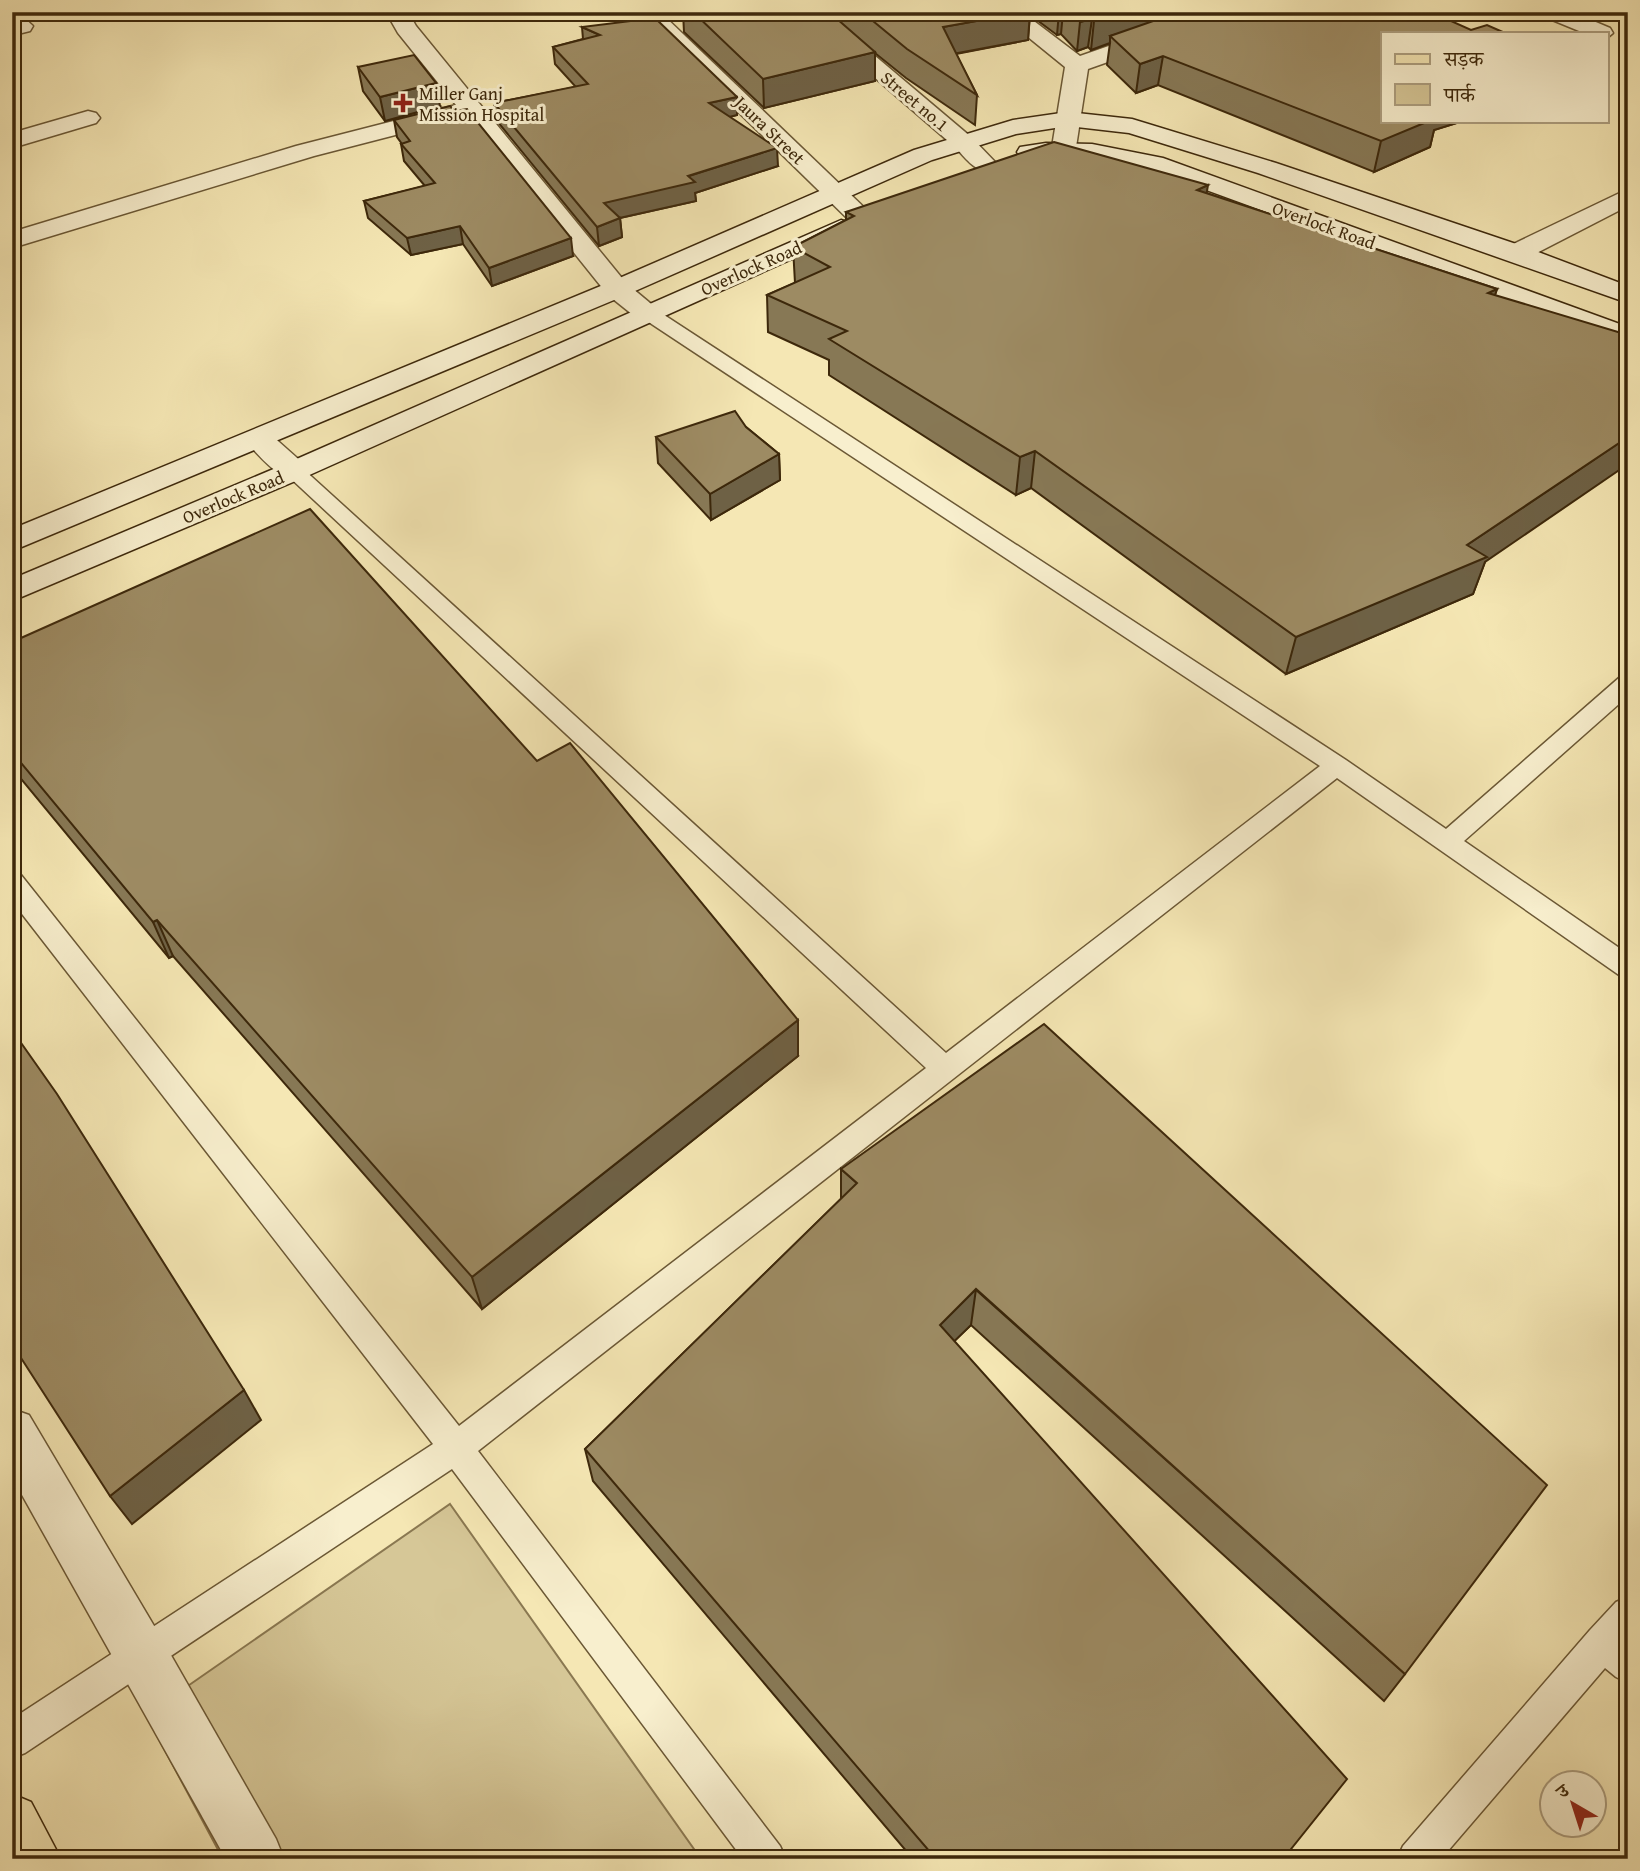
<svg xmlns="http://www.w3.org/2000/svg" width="1640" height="1871" font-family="'Gentium Book Plus','Noto Serif Devanagari',serif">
  <rect width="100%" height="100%" fill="#f5e7b4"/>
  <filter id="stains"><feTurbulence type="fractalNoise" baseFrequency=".00286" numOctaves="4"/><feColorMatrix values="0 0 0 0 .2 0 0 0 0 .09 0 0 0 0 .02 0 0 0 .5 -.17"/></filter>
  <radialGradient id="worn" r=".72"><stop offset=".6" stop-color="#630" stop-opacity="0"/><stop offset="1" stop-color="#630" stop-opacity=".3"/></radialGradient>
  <polygon fill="#d6c797" stroke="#8a7851" stroke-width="2" points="450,1504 701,1859 223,1859 146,1715"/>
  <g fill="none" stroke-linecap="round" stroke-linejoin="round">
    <g stroke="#6b5835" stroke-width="3">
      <g id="lane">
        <polygon points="648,307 655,309 1346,760 1446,829 1620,677 1628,675 1628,696 1464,841 1628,954 1628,978 1619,975 1337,778 478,1451 780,1846 786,1859 743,1859 452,1469 25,1753 12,1758 12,1719 433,1444 12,901 12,873 21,875 459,1426 926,1068 287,475 284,471 287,467 301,467 946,1053 1320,766 641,317 639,313"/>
        <polygon points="1628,1597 1628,1683 1616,1677 1605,1668 1441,1859 1397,1859 1403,1846 1590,1630 1616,1602"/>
      </g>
    </g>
    <g stroke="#6b5835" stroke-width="3">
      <g id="street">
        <polygon points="48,12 74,12 71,17 58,19 50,18"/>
        <polygon points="386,12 408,12 416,26 626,283 662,313 658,319 648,321 638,319 608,295 465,117 314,156 12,248 12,232 296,146 456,105 398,33"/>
        <polygon points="636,12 660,12 871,214 875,219 871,224 862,227 853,224"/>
        <path d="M799,12H823L971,137L998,165L995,170C976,175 967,159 955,147Z"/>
        <polygon points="997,12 1022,12 1080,56 1206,12 1238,12 1235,17 1088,69 1076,147 1073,152 1064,154 1055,152 1052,147 1065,67"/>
        <polygon points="1542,12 1572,12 1610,28 1613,33 1607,38 1607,33 1584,33 1545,17"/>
        <polygon points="12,13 20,14 33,26 30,31 22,33 12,29"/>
        <polygon points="88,111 96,113 100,118 96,123 12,148 12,133"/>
        <polygon points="1628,189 1628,206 1525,259 1516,261 1507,259 1503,253 1507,247"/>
        <path d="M259,430L269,433L305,465L309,471L305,477C280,483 265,461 249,445L244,439L249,433Z"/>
        <polygon points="12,1409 29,1415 160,1636 276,1839 284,1859 226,1859 12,1477"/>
      </g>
    </g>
    <g stroke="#3d280b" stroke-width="3">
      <g id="secondary">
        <polygon points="1068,112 1132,119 1276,163 1525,247 1628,286 1628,303 1258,173 1129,133 1068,126 1016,134 932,160 626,295 12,551 12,529 608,283 914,150 1013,120"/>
        <polygon points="1046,143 1092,144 1163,158 1628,327 1628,344 1146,168 1092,158 1020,157 1017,152 1020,147"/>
        <polygon points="841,220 850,223 854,228 850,233 305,477 12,601 12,579 283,465"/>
      </g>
    </g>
    <g stroke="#3d280b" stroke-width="3">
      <polygon id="primary" points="12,1794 31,1802 61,1859 12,1859"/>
    </g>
    <use href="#lane" fill="#f8efce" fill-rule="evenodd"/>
    <use href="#street" fill="#f8efce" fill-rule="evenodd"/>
    <use href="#secondary" fill="#f8efce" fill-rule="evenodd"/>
    <use href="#primary" fill="#f5e7b4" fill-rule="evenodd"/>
  </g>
  <g fill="#877855" stroke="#3d280b" stroke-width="2">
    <polygon points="683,12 1431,12 1383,121 1463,121 1434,130 1430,147 1374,172 1158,85 1136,93 1107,65 1110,43 1091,50 1088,47 1077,51 1061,34 1057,35 1030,15 1028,40 956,54 977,95 975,125 906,78 875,53 875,81 764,108 684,32"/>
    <polygon points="582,27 737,97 737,115 729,117 778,166 695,193 696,201 620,218 622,237 599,246 497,121 494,103 576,87 555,64 553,47 583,39"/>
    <polygon points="358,67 440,106 385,121 363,91"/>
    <polygon points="394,120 573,256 492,286 463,244 411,255 368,218 364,201 425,186 404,161 401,144 402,144 397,137"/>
    <polygon points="1206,193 1497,289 1495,295 1485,562 1473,594 1286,674 1031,488 1016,495 829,375 829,360 768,332 767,295 795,283 793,247 846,220 846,212"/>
    <polygon points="746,427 779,454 780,480 711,520 658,463 656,437"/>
    <polygon points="12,642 798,1056 482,1309 173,956 169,958 12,768"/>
    <polygon points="841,1169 1405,1674 1384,1701 971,1325 954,1341 1283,1859 913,1859 593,1481 585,1449 841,1199"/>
  </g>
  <g fill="#6e6145" stroke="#3d280b" stroke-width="2">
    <polygon points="1027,12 1030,12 1028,40 942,56 943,27"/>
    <polygon points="1059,12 1063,12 1061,34 1057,35"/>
    <polygon points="1119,12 1197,12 1110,36 1110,43 1091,50 1094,21"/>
    <polygon points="1092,19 1088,47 1077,51 1080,22"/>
    <polygon points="875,52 875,81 764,108 763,79"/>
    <polygon points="1163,56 1158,85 1136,93 1140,64"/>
    <polygon points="436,83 440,106 385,121 380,97"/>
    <polygon points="737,97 737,115 710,122 709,103"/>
    <polygon points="1415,121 1463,121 1434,130 1430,147 1374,172 1381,141"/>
    <polygon points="777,148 778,166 695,193 696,201 606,221 604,203"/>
    <polygon points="1208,185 1202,220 1197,190"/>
    <polygon points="620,218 622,237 599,246 597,227"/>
    <polygon points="460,226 463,244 411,255 407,238"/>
    <polygon points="571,238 573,256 492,286 489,268"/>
    <polygon points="1497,289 1485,325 1488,293"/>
    <polygon points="1628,437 1628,464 1485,562 1473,594 1286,674 1296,637 1467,545"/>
    <polygon points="1035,451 1031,488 1016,495 1020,457"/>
    <polygon points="779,454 780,480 711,520 710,494"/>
    <polygon points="157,920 173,956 169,958 153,922"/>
    <polygon points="798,1020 798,1056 482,1309 472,1277"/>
    <polygon points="976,1289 971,1325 936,1359 940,1325"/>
    <polygon points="244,1390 261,1420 132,1524 110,1496"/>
  </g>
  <g fill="#9d8b63" stroke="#3d280b" stroke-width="2">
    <polygon points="693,12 829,12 875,52 763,79"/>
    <polygon points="862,12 1027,12 943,27 977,95 907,49"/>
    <polygon points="1071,12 1119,12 1094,21 1092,19 1080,22"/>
    <polygon points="1179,12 1431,12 1471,30 1487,25 1505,33 1383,33 1383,121 1429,121 1381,141 1163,56 1140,64 1110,36"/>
    <polygon points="655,18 737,97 709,103 777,148 688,176 695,182 604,203 620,218 597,227 494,103 588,84 553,47 600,35 582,27"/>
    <polygon points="414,55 436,83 380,97 358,67"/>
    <polygon points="450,106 455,111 467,109 571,238 489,268 460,226 407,238 364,201 435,183 401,144 410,141 394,120"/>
    <polygon points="1054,142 1208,185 1197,190 1497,289 1488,293 1628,335 1628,437 1467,545 1487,557 1296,637 1035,451 1020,457 829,339 847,331 767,295 830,267 793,247 854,216 846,212"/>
    <polygon points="735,411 746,427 779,454 710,494 656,437"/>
    <polygon points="310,509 537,761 570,743 798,1020 472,1277 157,920 153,922 12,752 12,642"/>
    <polygon points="1044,1024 1547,1485 1405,1674 976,1289 940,1325 1347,1779 1283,1859 936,1859 585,1449 857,1183 841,1169"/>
    <polygon points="12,1030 57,1094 244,1390 110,1496 12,1344"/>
  </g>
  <path fill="#8f2418" stroke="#f8efce" stroke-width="2.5" d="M399.5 92.5h7v7h7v7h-7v7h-7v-7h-7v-7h7z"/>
  <g text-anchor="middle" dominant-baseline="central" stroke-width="6" stroke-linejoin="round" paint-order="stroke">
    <g font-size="18" fill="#3d280b" stroke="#f8efce" text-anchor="start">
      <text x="419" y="93">Miller Ganj<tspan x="419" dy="21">Mission Hospital</tspan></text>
    </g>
    <g font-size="18" fill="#3d280b" stroke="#f8efce">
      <text transform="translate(915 101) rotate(40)">Street no.1</text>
      <text transform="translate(770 130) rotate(44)">Jaura Street</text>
      <text transform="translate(1324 225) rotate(20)">Overlock Road</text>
      <text transform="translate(751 268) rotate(-24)">Overlock Road</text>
      <text transform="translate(233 497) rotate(-23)">Overlock Road</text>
    </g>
  </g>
  <rect width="1640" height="1871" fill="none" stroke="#f5e7b4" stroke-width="42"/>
  <rect x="14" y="14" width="1612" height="1843" fill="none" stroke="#3d280b" stroke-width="3.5"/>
  <rect x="21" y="21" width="1598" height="1829" fill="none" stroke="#3d280b" stroke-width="2"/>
  <rect x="1381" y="32" width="228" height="91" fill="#f8efce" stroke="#ad9f80" stroke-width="2"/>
  <rect x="1395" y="54" width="35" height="10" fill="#f5e7b4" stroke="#ad9f80" stroke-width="2"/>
  <text x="1444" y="66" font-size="21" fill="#3d280b">सड़क</text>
  <rect x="1395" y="84" width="35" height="21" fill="#d6c797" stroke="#ad9f80" stroke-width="2"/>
  <text x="1444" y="102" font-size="21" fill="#3d280b">पार्क</text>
  <g transform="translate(1573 1804) rotate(321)"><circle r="33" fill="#f8efce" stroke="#ad9f80" stroke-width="2"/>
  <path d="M0-5L12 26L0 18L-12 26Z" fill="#8f2418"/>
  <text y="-10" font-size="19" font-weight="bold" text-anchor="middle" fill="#3d280b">उ</text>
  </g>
  <rect width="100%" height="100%" filter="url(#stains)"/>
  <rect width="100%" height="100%" fill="url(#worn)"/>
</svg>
